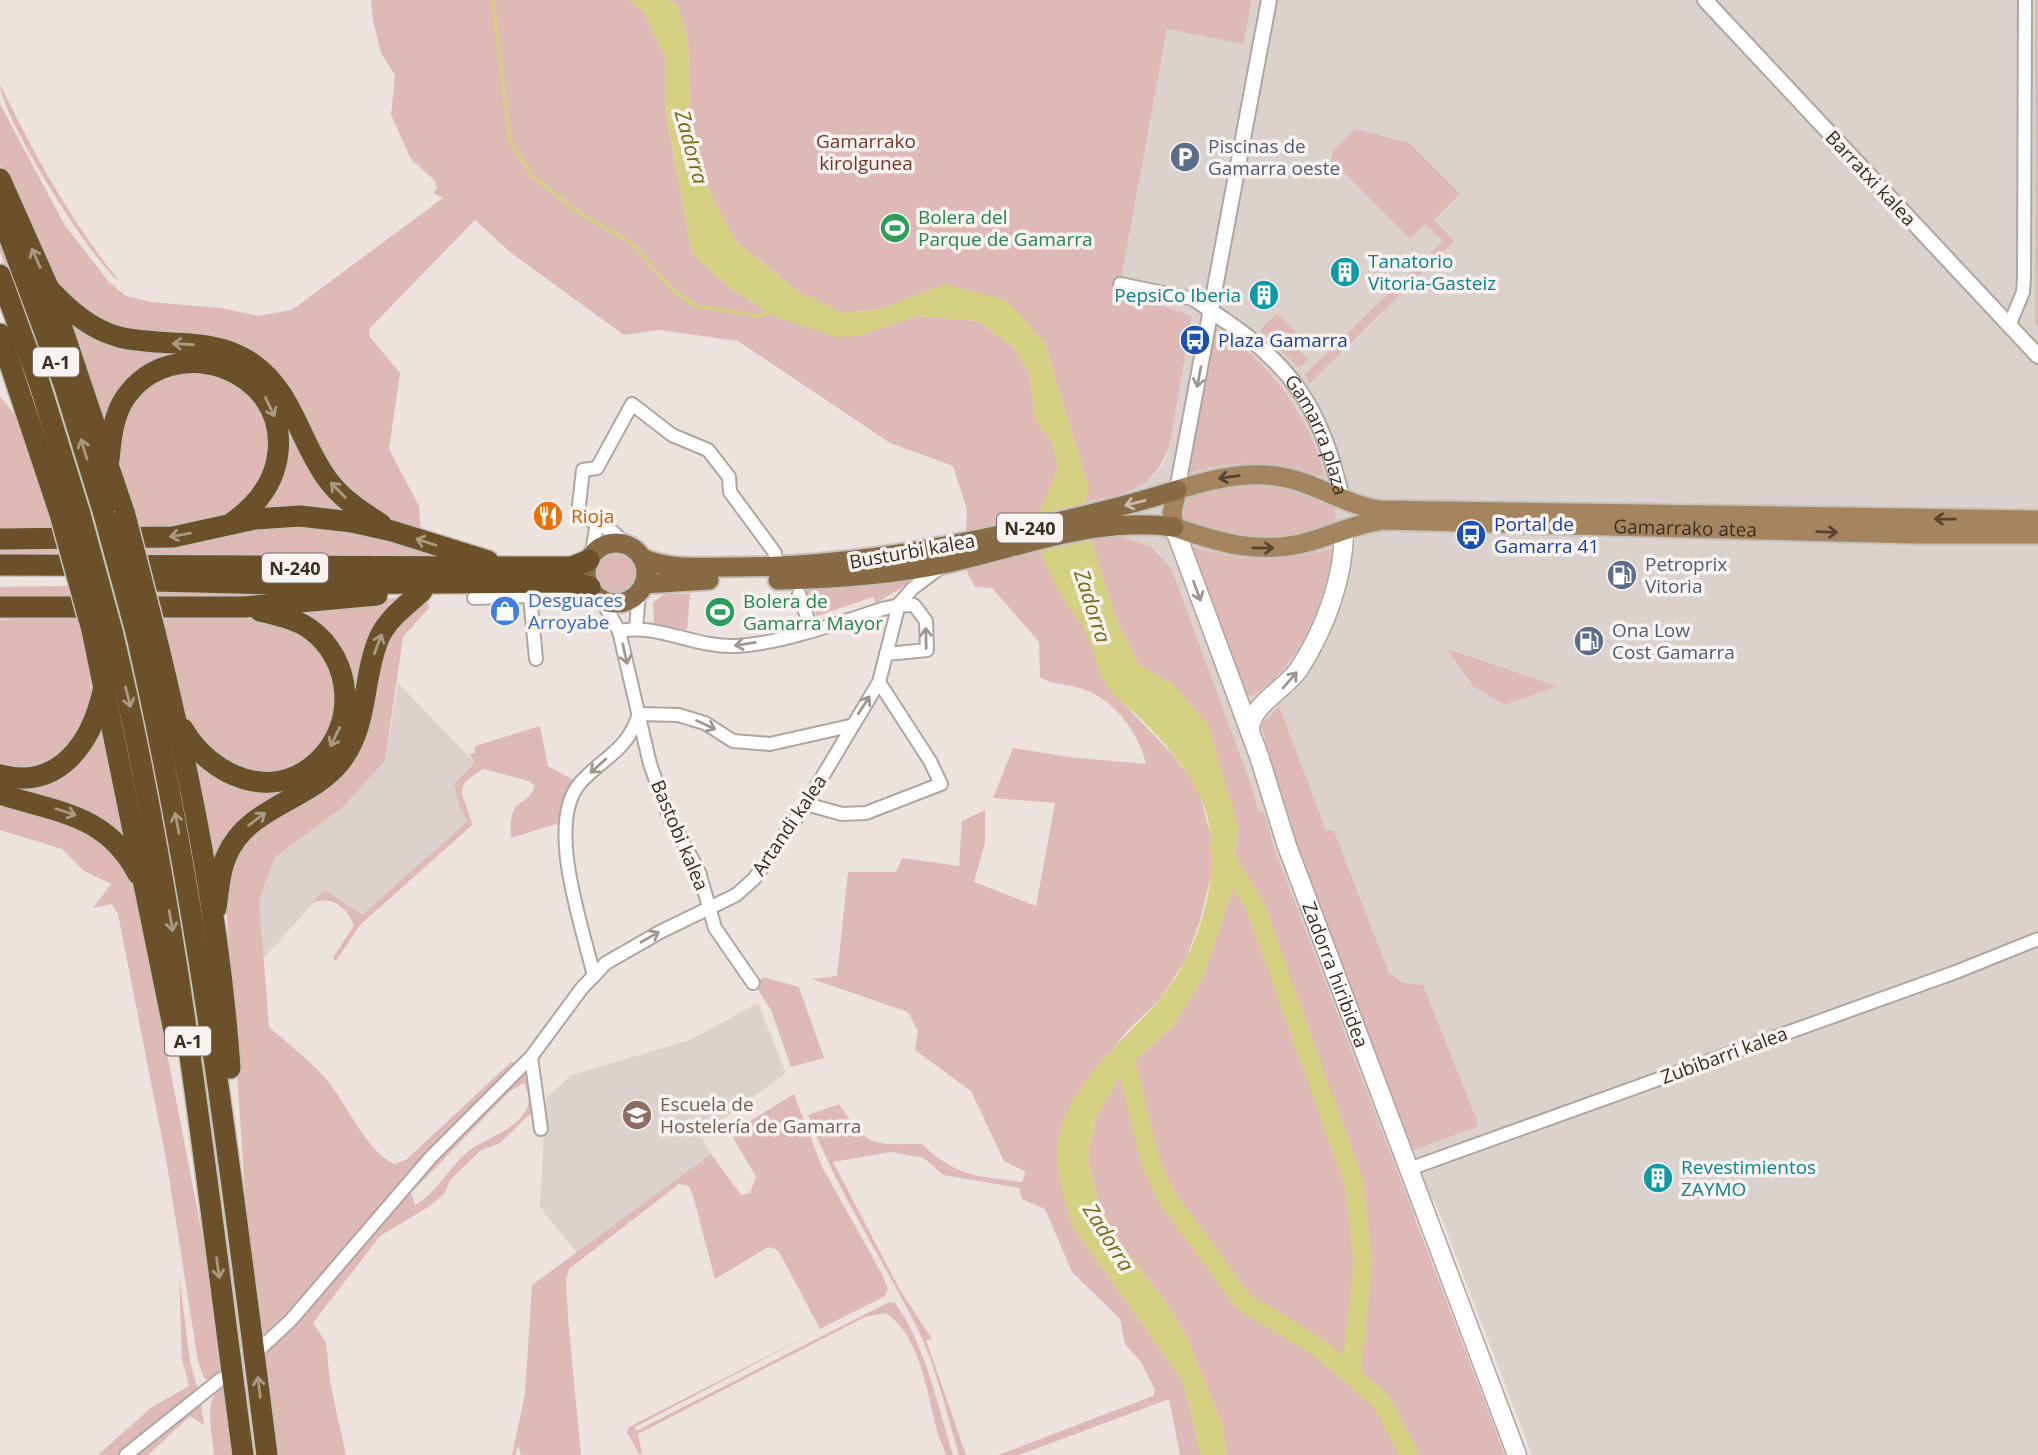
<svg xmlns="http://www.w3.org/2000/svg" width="2038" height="1455" font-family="'Open Sans',sans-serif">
  <rect width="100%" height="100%" fill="#ece3df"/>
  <g fill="#dcd2cd">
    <polygon points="1252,0 2038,0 2038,1455 1532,1455 1434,1199 1414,1216 1275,850 1264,812 1258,813 1254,793 1161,555 1151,546 1117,535 1091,540 1084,502 1129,492 1154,476 1164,463 1170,444 1192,317 1154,303 1118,296 1167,29 1243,43"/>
    <polygon points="398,683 475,763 454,783 458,804 469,821 362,916 325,890 263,959 259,900 275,857 342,808 385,761"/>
    <polygon points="758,1003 786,1073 700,1136 711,1154 577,1253 540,1207 546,1098 571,1075 690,1040"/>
  </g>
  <g fill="#dfb9b6" fill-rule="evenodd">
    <path d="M371,0H629L644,12L665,57V108L692,254L729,287L776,317L858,336L916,316L978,321L1014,348L1029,373L1035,419L1053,444L1058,468L1032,532L1066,602L1085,629L1109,688L1173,755L1197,786L1211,835L1212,871L1200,921L1186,959L1161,998L1127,1031L1090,1078L1064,1119L1073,1227L1183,1381L1201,1455H1180L1169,1399L1019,1455H998L1153,1396L1155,1390L1141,1362L1125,1344L1120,1319L1072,1272L1045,1209L1022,1199L1019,1188L943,1175L924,1158L891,1152L833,1162L900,1290L932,1339L926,1340L966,1455H959C946,1412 936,1364 915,1324C880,1254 836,1189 808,1115L839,1104C869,1149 870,1144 922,1144C956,1177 977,1176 1022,1182L1026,1172L1004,1161L971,1091L915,1050L918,1031L908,1012L812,979L837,976L848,872H896L902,858L959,866L962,821L985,810V843L974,882L1036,906L1055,803L993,798L1013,748L1068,757L1146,764C1138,730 1111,695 1076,687C1062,683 1052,685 1040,677L1039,642L992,588L975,587L965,568L1006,559L991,526L966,531L967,510L953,466L890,443L738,341L659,330L624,335L510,252L475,220L369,329L370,337L400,373L389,449L419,506L421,532C347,512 323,456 291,394L103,325L71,302L44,264L0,164V104L64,224L109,282L126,296L151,302L221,308L258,316L292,310L443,198L433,193L437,188L435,181L411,159L391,115L395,75L381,53L373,21Z"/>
    <path d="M669,0H1252L1243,44L1167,29L1118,296L1154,303L1192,316L1170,444C1155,490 1127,494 1084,502L1089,488L1044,341L945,284L880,309L843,313L799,292L735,241L707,186L690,111L688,40L678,6Z"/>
    <polygon points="2035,0 2038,0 2038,327 2035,324"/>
    <path d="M0,84C35,156 69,218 119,281C92,262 0,114 0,84Z"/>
    <polygon points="1355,129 1409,143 1460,194 1434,220 1454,241 1310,383 1304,375 1443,241 1425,224 1410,239 1331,159 1333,151"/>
    <polygon points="0,231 45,354 95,508 88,510 38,356 0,252"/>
    <polygon points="1277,313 1307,343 1299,351 1308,359 1299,368 1260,330"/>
    <polygon points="67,317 245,365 353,513 257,511 280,474 254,379 163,361 107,430"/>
    <path d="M1216,328C1273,365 1307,412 1326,478C1279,460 1233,458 1185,475Z"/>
    <path d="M196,369L239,383L264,410L271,456L259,489L228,515L203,525L138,532C121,480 103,420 154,381C164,373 184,372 196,369Z"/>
    <polygon points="0,396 17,418 54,529 0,530"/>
    <polygon points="1252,482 1298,488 1334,505 1336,517 1332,525 1289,539 1242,540 1182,518 1180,503 1187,494"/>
    <polygon points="321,521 436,553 436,557 0,559 0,545"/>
    <polygon points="1117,535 1151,546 1171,568 1254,793 1258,812 1264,812 1275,850 1505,1455 1227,1455 1221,1421 1186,1335 1163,1298 1115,1236 1097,1198 1088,1158 1095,1119 1122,1072 1174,1025 1203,977 1231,895 1238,827 1174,685 1139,665 1117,621 1091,540"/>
    <path d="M1185,544C1237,562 1280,564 1333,548C1324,604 1302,665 1252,696L1244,694Z"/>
    <circle cx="616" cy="574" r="20"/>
    <polygon points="919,577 876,603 873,597 817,616 798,588 833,589"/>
    <polygon points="65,586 328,592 253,601 0,602 0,587"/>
    <polygon points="665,594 690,594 687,630 654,623 653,602"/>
    <polygon points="405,597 315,778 214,873 192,756 216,776 307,775 352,689 287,610"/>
    <path d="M428,602L429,608L403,637L385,761L342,808L275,857L259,900L269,1027C287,1043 309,1059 325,1078C347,1102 366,1153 395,1164L407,1159L511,1062L517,1065L284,1322L264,1340L261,1317H258L248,1240L229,950L226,899L232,863L255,831L319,791L387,640L400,621Z"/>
    <polygon points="78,615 89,654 92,710 59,757 16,771 0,769 0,620"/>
    <polygon points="159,616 246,617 293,628 328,658 339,696 329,737 297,766 266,775 221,762 191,731 177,692"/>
    <polygon points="1447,649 1557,686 1505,705 1473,686"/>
    <polygon points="1279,706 1326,830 1334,831 1389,973 1403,983 1423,985 1479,1126 1411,1151 1290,831 1263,749 1266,747 1262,724"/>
    <polygon points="105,722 130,851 24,797 11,783 26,783"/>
    <path d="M540,726L548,766L575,781L562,805L559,823L511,838C508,793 527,810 535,786L529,781L484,769C447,788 467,796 472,825L360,925L336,961L333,958L354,925C347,907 331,895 312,903L325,890L362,915L468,821L458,804L454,783L475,763L469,754L475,753V746Z"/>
    <polygon points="0,803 91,831 124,865 136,893 204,1244 220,1373 210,1380 204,1378 198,1361 166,1159 118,914 112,904 93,908 111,884 84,871 62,849 0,830"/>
    <polygon points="763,977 799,987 824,1058 791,1067 771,1010 755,985"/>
    <path d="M524,1070L527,1072L534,1110L500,1143L481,1150L450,1180L445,1193L430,1206L380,1236L313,1323L326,1342L330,1382L346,1455H277L264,1350L372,1227ZM524,1083C528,1091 531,1101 526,1110C515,1129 495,1135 478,1145C452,1159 439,1193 415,1205L411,1193L510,1091Z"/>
    <polygon points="794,1094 822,1167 881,1272 888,1289 885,1296 820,1329 778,1250 768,1247 715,1279 693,1196 689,1186 679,1184 569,1269 566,1280 568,1318 581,1455 521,1455 518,1446 515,1455 512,1455 525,1394 532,1285 711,1154 741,1195 750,1193 756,1177 734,1139 736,1130"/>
    <polygon points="179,1275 190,1361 198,1391 119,1455 98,1455 152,1407 189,1386 182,1359"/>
    <path d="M889,1302L895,1303C924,1341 939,1409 953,1455H946C944,1448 940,1441 938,1434C927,1395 922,1338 886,1313L865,1317L638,1434L642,1453L639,1454L627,1432L629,1427L813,1333L635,1427L636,1431Z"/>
    <path d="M222,1384L233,1455H214C212,1430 203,1402 222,1384Z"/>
    <polygon points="201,1403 204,1425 190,1416 148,1455 130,1455"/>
  </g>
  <path fill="#d5d182" d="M629,0H669L678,6L688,40L690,111L707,186L736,242L799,292L843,313L880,309L945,284L1006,300L1044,341L1089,488L1084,502L1091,540L1117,621L1139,665L1174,685L1209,726L1238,827L1231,895L1203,977L1174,1025L1122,1072L1095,1119L1088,1158L1097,1198L1115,1236L1163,1298L1186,1335L1221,1421L1227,1455H1201L1183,1381L1073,1227C1061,1194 1050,1153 1064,1118C1084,1071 1127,1037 1160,999C1195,958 1217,890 1211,836C1206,788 1172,750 1139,717C1129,707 1116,698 1108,687C1096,670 1094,647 1084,629C1079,620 1072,612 1066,603C1052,580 1042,556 1031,532L1058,468L1053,444L1035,419L1029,373L1014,348L978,321L916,316L858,336L836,337L776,317L729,287L692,254L665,108V57L644,12Z"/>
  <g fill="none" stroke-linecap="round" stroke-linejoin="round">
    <polyline stroke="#d5d182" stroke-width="3.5" points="493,0 510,141 532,176 581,214 630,242 672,289 695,306 760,316 773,310"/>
    <g stroke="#d5d182" stroke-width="19">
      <polyline points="1219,848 1255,906 1354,1183 1363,1263 1351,1375"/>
      <polyline points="1124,1054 1151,1164 1166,1196 1244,1302 1321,1349 1382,1402 1409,1455"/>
    </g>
    <g stroke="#b0a69e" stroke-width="16">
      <g id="minor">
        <polyline points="1120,284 1193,299 1209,310"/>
        <polyline points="2009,326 2023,292 2024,278 2025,0"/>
        <polyline points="628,546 613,532 578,514 583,470 597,468 632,404 672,435 708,450 729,477 730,492 775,553 777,568"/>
        <polyline points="591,557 597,523"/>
        <polyline points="799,594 812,631"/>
        <polyline points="530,596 536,659"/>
        <polyline points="474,598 579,594 585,585"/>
        <polyline points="601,599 619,631 650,764 668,814 699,872 715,928 753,983"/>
        <polyline points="636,628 639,593"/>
        <path d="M619,631C657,623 696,648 736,646C774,644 815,630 852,619C873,612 892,604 914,605L926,621L927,650L886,654"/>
        <polyline points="639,714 678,715 705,723 733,741 770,744 850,726"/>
        <polyline points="806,804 842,814 866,813 941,784 930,761 879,682"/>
        <path d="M594,976C583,928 544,822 581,782C605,756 627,751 639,714"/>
        <polyline points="531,1057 541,1129"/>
        <polyline points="1409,1169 1956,972 2038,939"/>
        <polyline points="262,1347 291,1320 431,1157 531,1057 582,988 606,963 660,932 736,895 754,879 806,804 879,682 899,604 913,588 941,567"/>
        <polyline points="126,1455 221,1379"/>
      </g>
    </g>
    <g stroke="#b0a69e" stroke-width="18">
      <g id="tertiary">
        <polyline points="1705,0 2038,356"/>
        <path id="s1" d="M1209,310C1289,360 1322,406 1342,499"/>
        <polyline points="1177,490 1269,0"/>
      </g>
    </g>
    <g stroke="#b2a398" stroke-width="21">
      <g id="secondary">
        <path id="s2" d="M1174,527L1259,756L1287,846L1517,1455"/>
        <path d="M1250,732C1249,705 1285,690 1299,669C1325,629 1344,578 1344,530"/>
      </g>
    </g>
    <g stroke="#c5c1bc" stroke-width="23">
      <g id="primary">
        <path id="s3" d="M2038,520L1380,510C1353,506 1329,492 1304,483C1262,467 1218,477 1177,490L1172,513L1174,527C1220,543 1262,556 1311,541C1336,534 1358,523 1384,520L1914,534H2038"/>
      </g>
    </g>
    <g stroke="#c5c1bc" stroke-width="23">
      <g id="trunk">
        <circle cx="616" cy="573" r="30"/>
        <path d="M642,558C668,570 698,567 726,567C831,568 925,552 1027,529C1078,517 1128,506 1177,490"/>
        <path d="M778,580C835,579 892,575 948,563C1022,547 1097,516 1174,527"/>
        <polyline points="644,584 709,580"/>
      </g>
    </g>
    <g stroke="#c5c1bc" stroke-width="24">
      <g id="motorway">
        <polyline points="0,179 49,289 125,515"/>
        <polyline points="0,212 63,381 104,514"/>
        <polyline points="0,275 40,385 80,514"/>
        <path d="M49,289C69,310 90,329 119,337C164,348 213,335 253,364C293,392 300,443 328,480C342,499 362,512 381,524"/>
        <polyline points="0,334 60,514"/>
        <path d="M109,460C111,439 113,416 125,398C172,329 287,368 278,452C275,483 257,505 233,522"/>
        <polyline points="0,539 173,537 255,519 300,516 352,522 392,531 488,561"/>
        <polyline points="0,565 507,567 572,567 589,560"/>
        <polyline points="156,581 274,584 571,582 590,587"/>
        <polyline points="0,607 244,607 377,595"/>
        <polyline points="92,630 175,1036"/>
        <path d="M112,631C177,902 206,1179 243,1455"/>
        <path d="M136,632C198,903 232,1179 267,1455"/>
        <path d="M155,632C190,774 220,922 230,1068"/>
        <path d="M183,729C210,776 273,804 318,761C357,725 353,660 310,629C296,619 277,615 260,611"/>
        <path d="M0,775C60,791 92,741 103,691"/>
        <path d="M0,794C57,813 106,813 138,874"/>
        <path d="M216,908C219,890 219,871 227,855C248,806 310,801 341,761C369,725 362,678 379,638C388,618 406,606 422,591"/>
      </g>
    </g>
    <use href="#minor" stroke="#fff" stroke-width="12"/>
    <use href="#tertiary" stroke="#fff" stroke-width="14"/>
    <use href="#secondary" stroke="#fff" stroke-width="18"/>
    <use href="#primary" stroke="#a58560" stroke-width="19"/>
    <use href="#trunk" stroke="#886a44" stroke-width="19"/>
    <use href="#motorway" stroke="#6b5029" stroke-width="21"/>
    <g stroke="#c5c1bc" stroke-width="24" stroke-linecap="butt">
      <g id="motorway-bridge">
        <polyline points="60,514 92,630"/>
        <polyline points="80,514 112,631"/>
        <polyline points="104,514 136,632"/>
        <polyline points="125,515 155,632"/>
      </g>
    </g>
    <use href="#motorway-bridge" stroke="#6b5029" stroke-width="21"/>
  </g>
  <defs><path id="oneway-shaft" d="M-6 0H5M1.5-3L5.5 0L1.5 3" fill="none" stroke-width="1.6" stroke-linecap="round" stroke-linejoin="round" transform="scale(1.75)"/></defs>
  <g stroke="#aa9983">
    <use href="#oneway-shaft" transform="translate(36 258) rotate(-114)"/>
    <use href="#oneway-shaft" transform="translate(183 344) rotate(-176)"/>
    <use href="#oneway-shaft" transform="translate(270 407) rotate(64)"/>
    <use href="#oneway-shaft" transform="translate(84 449) rotate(-107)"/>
    <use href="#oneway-shaft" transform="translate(338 490) rotate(-134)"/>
    <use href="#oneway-shaft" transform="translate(180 535) rotate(170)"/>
    <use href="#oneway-shaft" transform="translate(426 542) rotate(-162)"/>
    <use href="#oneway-shaft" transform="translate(378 644) rotate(-69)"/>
    <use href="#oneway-shaft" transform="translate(128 697) rotate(76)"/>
    <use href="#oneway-shaft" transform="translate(335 737) rotate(116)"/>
    <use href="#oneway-shaft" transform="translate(66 812) rotate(18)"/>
    <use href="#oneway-shaft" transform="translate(257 819) rotate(-37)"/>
    <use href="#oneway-shaft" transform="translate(177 823) rotate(-101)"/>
    <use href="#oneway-shaft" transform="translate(171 921) rotate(80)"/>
    <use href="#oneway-shaft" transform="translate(218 1268) rotate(82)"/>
    <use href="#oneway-shaft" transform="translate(259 1387) rotate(-97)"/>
  </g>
  <g stroke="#9e978f">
    <use href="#oneway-shaft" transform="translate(1199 377) rotate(101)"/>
    <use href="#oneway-shaft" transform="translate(1197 591) rotate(70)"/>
    <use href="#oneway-shaft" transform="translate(926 638) rotate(-91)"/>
    <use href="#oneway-shaft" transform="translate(745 644) rotate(171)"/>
    <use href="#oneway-shaft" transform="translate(625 654) rotate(77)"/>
    <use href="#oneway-shaft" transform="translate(1290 680) rotate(-49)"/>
    <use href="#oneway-shaft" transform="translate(864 705) rotate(-57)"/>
    <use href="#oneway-shaft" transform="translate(706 725) rotate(25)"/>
    <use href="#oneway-shaft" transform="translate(598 766) rotate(138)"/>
    <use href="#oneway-shaft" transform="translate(650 937) rotate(-30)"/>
  </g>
  <g stroke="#57442f">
    <use href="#oneway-shaft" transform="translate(1229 477) rotate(172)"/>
    <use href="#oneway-shaft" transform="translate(1945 519) rotate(-179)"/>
    <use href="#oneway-shaft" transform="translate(1827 532) rotate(2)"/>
    <use href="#oneway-shaft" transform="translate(1263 548) rotate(1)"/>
  </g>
  <use stroke="#cbbcab" href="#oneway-shaft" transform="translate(1135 503) rotate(166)"/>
  <defs>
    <g id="parking-disc" transform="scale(1.575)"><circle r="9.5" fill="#5c6f8a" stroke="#f8f2f0"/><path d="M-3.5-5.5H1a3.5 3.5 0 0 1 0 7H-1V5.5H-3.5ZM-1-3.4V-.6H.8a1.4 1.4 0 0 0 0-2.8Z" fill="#fff"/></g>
    <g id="stadium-disc" transform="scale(1.575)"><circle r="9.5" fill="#2e9e5b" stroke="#f8f2f0"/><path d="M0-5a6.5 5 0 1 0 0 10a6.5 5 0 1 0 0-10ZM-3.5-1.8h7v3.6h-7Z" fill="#fff"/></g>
    <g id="building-disc" transform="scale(1.575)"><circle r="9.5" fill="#0f9aa8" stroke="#f8f2f0"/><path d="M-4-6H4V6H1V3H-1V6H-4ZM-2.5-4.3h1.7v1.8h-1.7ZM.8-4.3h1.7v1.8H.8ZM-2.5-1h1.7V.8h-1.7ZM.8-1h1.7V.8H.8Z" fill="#fff"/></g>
    <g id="bus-disc" transform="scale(1.575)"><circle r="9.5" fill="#1a4fb4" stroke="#f8f2f0"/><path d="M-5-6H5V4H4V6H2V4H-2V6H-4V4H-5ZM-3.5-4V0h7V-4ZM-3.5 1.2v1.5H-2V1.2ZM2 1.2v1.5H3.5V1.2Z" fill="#fff"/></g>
    <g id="restaurant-disc" transform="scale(1.575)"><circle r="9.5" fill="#e8710a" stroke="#f8f2f0"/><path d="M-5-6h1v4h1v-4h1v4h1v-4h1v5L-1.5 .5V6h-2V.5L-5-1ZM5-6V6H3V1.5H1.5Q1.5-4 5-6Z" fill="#fff"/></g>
    <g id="fuel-disc" transform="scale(1.575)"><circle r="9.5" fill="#5c6f8a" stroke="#f8f2f0"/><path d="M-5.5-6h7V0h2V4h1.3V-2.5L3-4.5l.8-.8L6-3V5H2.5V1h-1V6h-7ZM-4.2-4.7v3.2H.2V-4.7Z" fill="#fff"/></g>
    <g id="shop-disc" transform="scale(1.575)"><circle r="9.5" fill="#3f7fe0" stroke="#f8f2f0"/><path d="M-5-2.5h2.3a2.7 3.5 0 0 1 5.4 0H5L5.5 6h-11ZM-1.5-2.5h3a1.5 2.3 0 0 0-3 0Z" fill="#fff"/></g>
    <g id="university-disc" transform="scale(1.575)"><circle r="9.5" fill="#8d6e63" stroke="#f8f2f0"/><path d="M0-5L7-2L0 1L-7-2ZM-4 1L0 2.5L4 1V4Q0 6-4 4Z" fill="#fff"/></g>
  </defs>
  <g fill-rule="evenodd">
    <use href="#parking-disc" x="1185" y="157"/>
    <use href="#stadium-disc" x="895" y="228"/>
    <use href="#building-disc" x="1345" y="272"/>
    <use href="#building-disc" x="1264" y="295"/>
    <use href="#bus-disc" x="1195" y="340"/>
    <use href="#restaurant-disc" x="548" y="516"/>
    <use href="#bus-disc" x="1471" y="535"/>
    <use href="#fuel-disc" x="1622" y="575"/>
    <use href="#shop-disc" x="505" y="611"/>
    <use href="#stadium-disc" x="720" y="612"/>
    <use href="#fuel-disc" x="1589" y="641"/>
    <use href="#university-disc" x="637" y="1115"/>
    <use href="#building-disc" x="1658" y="1178"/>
  </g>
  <g text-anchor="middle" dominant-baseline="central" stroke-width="7" stroke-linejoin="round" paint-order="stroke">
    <g fill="#f8f2f0" stroke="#756a5e" stroke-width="2">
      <rect x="33" y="347.5" width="46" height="29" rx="5"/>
      <rect x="997" y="513.5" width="66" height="29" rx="5"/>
      <rect x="262" y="553.5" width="66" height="29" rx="5"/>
      <rect x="165" y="1026.5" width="46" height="29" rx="5"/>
    </g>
    <g font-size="18" font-weight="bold" fill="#3d2f1f">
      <text x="56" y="362">A-1</text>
      <text x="1030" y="528">N-240</text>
      <text x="295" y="568">N-240</text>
      <text x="188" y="1041">A-1</text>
    </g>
    <g font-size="19" fill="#773526" stroke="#f8f2f0">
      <text x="866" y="141">Gamarrako<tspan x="866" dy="22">kirolgunea</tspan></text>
    </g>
    <g font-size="19" fill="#4e5e75" stroke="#f8f2f0" text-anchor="start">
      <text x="1208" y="146">Piscinas de<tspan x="1208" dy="22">Gamarra oeste</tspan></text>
      <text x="1645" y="564">Petroprix<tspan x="1645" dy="22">Vitoria</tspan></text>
      <text x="1612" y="630">Ona Low<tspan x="1612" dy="22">Cost Gamarra</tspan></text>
    </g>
    <g font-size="19" fill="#3d2f1f" stroke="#f8f2f0">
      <text transform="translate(1871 178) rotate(47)">Barratxi kalea</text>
      <text stroke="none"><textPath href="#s1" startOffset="170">Gamarra plaza</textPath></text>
      <text stroke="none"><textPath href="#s3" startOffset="1424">Gamarrako atea</textPath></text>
      <text transform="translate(912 551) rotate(-10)">Busturbi kalea</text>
      <text transform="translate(789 825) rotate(-56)">Artandi kalea</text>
      <text transform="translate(680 835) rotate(67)">Bastobi kalea</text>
      <text stroke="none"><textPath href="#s2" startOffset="476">Zadorra hiribidea</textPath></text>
      <text transform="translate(1724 1055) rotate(-20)">Zubibarri kalea</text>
    </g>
    <g font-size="19" fill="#27864d" stroke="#f8f2f0" text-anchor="start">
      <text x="918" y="217">Bolera del<tspan x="918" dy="22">Parque de Gamarra</tspan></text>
      <text x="743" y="601">Bolera de<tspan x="743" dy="22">Gamarra Mayor</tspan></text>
    </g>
    <g font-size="19" fill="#0d838f" stroke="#f8f2f0" text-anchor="start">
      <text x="1368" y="261">Tanatorio<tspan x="1368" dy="22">Vitoria-Gasteiz</tspan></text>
      <text x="1241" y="295" text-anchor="end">PepsiCo Iberia</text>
      <text x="1681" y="1167">Revestimientos<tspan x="1681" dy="22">ZAYMO</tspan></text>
    </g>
    <g font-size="19" fill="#164399" stroke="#f8f2f0" text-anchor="start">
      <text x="1218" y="340">Plaza Gamarra</text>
      <text x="1494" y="524">Portal de<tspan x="1494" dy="22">Gamarra 41</tspan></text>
    </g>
    <g font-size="19" fill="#c56008" stroke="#f8f2f0" text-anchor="start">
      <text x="571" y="516">Rioja</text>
    </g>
    <g font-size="19" fill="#366cbe" stroke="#f8f2f0" text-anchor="start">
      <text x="528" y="600">Desguaces<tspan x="528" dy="22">Arroyabe</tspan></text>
    </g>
    <g font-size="19" fill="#785e54" stroke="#f8f2f0" text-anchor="start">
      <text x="660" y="1104">Escuela de<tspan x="660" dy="22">Hostelería de Gamarra</tspan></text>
    </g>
    <g font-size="21" font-style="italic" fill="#726f15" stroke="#f8f2f0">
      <text transform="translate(692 147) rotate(75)">Zadorra</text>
      <text transform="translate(1093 606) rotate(72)">Zadorra</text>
      <text transform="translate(1109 1237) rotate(58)">Zadorra</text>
    </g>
  </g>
</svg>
